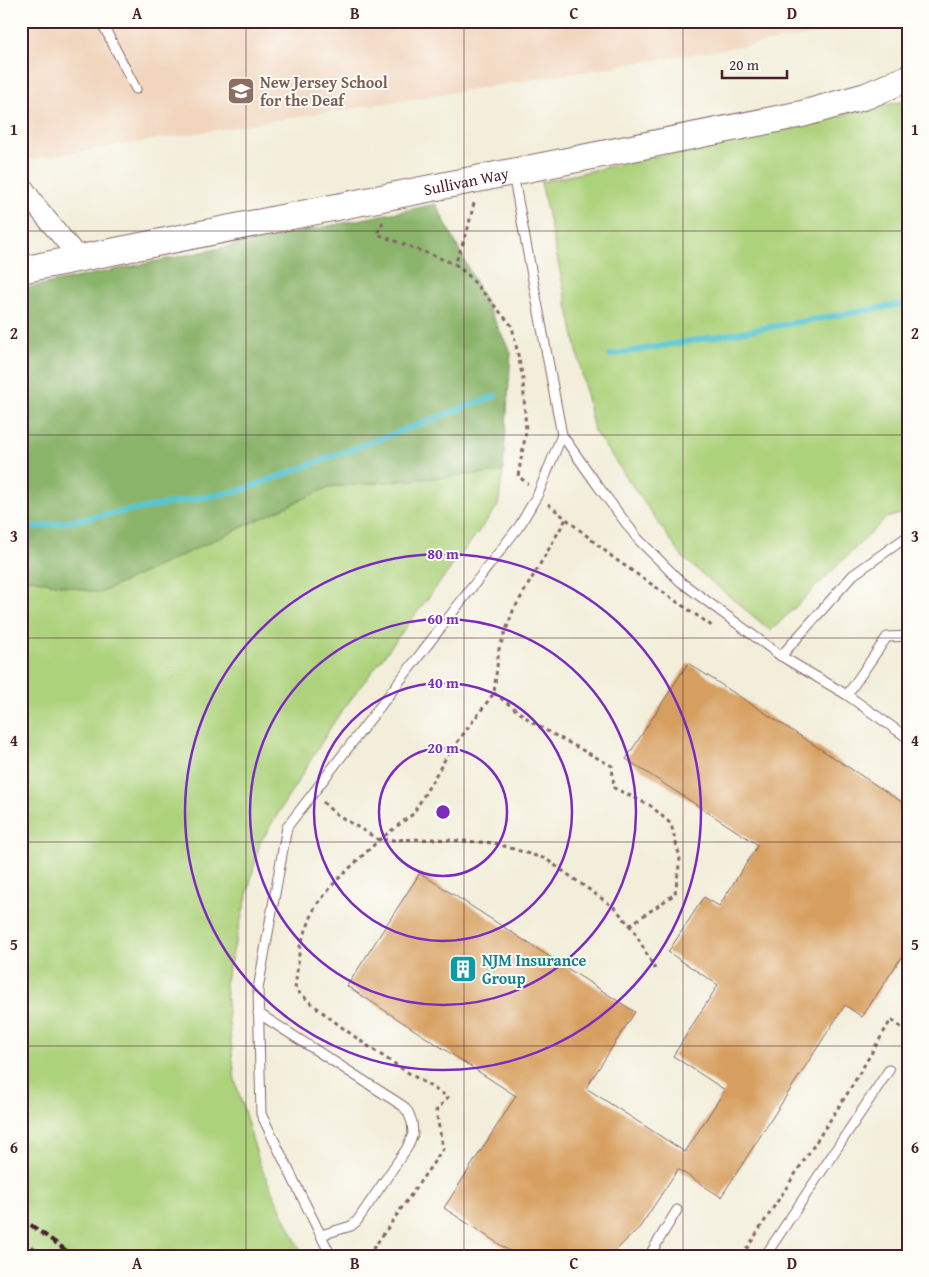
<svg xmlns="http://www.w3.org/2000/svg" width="929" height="1277" font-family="'Gentium Book Plus',serif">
  <rect width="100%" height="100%" fill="#fdfcf7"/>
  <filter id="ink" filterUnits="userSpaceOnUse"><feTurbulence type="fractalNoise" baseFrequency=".02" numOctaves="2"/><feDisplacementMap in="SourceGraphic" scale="10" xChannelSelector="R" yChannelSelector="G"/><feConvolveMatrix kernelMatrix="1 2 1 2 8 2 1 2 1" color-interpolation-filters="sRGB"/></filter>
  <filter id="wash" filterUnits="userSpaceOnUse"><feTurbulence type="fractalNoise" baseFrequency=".0096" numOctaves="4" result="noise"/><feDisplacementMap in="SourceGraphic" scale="20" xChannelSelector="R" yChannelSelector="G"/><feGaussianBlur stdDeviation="1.12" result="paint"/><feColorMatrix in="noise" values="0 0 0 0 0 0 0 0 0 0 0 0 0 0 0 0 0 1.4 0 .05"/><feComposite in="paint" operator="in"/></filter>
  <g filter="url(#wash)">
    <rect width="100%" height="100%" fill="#f2eeda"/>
    <polygon fill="#f1d5bd" points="21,21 900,21 21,161"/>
    <g fill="#add27b" stroke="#7c7853">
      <polygon points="908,100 908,512 886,518 771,631 683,558 594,431 541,182"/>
      <polygon points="503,472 498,506 336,719 260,843 225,984 235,1080 260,1165 303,1256 21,1256 21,577 100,593 329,487"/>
    </g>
    <polygon fill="#8ab46b" stroke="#6a6a4b" points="436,204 511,353 503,472 329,487 100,593 21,577 21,289"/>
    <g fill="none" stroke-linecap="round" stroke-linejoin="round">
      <g stroke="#58c5d0" stroke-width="6">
        <polyline points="610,355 908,303"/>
        <polyline points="21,530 239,491 495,396"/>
      </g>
    </g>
    <g id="blocks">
      <polygon fill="#d79f5f" points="688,663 908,806 908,947 862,1017 845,1005 721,1197 678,1169 640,1227 610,1256 517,1256 444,1208 516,1096 347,986 420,873 635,1012 586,1088 685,1152 725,1090 673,1056 718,985 668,952 704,897 719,906 758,845 626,759"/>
    </g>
  </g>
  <g filter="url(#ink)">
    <use href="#blocks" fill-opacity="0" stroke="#856768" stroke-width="1"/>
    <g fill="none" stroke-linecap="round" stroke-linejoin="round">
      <g stroke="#856768" stroke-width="11">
        <g id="service">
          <polyline points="101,21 136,89"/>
          <polyline points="562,435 598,486 638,539 681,582 781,656 847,695 908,738"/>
          <polyline points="781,656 853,575 908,536"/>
          <polyline points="847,695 887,637 908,636"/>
          <polyline points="258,1013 403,1106 408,1112 412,1122 413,1134 407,1148 357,1221 351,1226 321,1235"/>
          <polyline points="331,1256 261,1114 258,989 287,827 520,525 538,494 562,435 513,174"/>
          <polyline points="649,1256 677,1210"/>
          <polyline points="765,1256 889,1070"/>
        </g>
      </g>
      <g stroke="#856768" stroke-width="21">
        <polyline id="minor" points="21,184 37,207 79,258"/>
      </g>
      <g stroke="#856768" stroke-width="28">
        <g id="secondary">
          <path id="s1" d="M21,270L802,114L866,96L908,78"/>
        </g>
      </g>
      <g stroke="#856768" stroke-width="3" stroke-dasharray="4 4" stroke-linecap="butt">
        <polyline points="474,203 467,232 455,264 468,275 512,326 523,379 526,432 518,476 528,484"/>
        <polyline points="383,222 377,234 455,264"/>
        <polyline points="548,504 615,559 712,626"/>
        <polyline points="494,693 536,725 612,766 614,788 651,806 671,824 680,858 675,894 630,925"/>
        <polyline points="323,802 333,812 379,840 434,839 494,843 546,859 615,908 634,931 655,969"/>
        <path d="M368,1256L443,1149L436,1111L448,1097C394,1065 341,1030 295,989L300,946L315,907L335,882L379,840L413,814L447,756L494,693L499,649L513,611L566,519"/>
        <polyline points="742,1256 849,1091 891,1020 908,1032"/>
      </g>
      <use href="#service" stroke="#fff" stroke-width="9"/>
      <use href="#minor" stroke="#fff" stroke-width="19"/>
      <use href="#secondary" stroke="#fff" stroke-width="26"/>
      <g stroke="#4a1f2b" stroke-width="4" stroke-dasharray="8 4" stroke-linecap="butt">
        <polyline points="21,1218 74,1256"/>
        <polyline points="21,1240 44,1256"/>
      </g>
    </g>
  </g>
  <path fill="none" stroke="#4a1f2b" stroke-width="1" stroke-opacity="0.55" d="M246,21V1256M464,21V1256M683,21V1256M21,231H908M21,435H908M21,638H908M21,842H908M21,1046H908"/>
  <g fill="none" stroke="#7b2cbf" stroke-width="2.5">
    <circle cx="443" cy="812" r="64"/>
    <circle cx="443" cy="812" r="129"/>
    <circle cx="443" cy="812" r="193"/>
    <circle cx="443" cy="812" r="258"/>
  </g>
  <defs>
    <g id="school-square" transform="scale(1.4375)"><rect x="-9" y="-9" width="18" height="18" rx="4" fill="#8d6e63" stroke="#fdfcf7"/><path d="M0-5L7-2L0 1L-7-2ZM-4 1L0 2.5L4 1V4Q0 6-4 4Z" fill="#fff"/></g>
    <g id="building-square" transform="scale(1.4375)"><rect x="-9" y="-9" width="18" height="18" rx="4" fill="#0f9aa8" stroke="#fdfcf7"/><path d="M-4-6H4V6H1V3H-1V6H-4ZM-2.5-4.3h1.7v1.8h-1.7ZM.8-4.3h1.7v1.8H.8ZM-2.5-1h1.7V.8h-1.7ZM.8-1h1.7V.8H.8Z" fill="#fff"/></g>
  </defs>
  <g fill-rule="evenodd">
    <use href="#school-square" x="241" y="91"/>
    <use href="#building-square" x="463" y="969"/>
  </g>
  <g text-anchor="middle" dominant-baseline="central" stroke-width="4" stroke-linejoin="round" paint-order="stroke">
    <g font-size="16" font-weight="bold" fill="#785e54" stroke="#fdfcf7" text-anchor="start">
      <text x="260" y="82">New Jersey School<tspan x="260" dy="18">for the Deaf</tspan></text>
    </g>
    <g font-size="16" fill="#4a1f2b" stroke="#fdfcf7">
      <text stroke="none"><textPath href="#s1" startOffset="454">Sullivan Way</textPath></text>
    </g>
    <g font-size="16" font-weight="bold" fill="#0d838f" stroke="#fdfcf7" text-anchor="start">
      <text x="482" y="960">NJM Insurance<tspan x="482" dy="18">Group</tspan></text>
    </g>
  </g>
  <circle cx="443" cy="812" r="8" fill="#7b2cbf" stroke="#fdfcf7" stroke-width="2.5"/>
  <g font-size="15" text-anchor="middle" font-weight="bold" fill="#7b2cbf" stroke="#fdfcf7" stroke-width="4" stroke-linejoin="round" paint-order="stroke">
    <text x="443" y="559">80 m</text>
    <text x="443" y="624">60 m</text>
    <text x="443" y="688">40 m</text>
    <text x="443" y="753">20 m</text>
  </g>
  <rect width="929" height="1277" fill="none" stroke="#fdfcf7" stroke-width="55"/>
  <path d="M722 70v8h65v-8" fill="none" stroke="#4a1f2b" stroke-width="2.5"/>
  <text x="729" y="70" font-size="15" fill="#4a1f2b" stroke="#fdfcf7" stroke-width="4" paint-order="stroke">20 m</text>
  <rect x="28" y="28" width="874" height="1222" fill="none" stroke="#4a1f2b" stroke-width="2"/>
  <g font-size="16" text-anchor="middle" font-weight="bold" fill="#4a1f2b">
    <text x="137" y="19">A</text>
    <text x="355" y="19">B</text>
    <text x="574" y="19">C</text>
    <text x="792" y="19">D</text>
    <text x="14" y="135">1</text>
    <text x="915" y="135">1</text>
    <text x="14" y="339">2</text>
    <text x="915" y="339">2</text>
    <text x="14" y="542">3</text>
    <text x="915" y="542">3</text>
    <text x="14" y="746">4</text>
    <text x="915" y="746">4</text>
    <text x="14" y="950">5</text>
    <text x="915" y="950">5</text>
    <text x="14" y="1153">6</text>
    <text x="915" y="1153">6</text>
    <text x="137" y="1269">A</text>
    <text x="355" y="1269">B</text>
    <text x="574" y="1269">C</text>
    <text x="792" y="1269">D</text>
  </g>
</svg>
